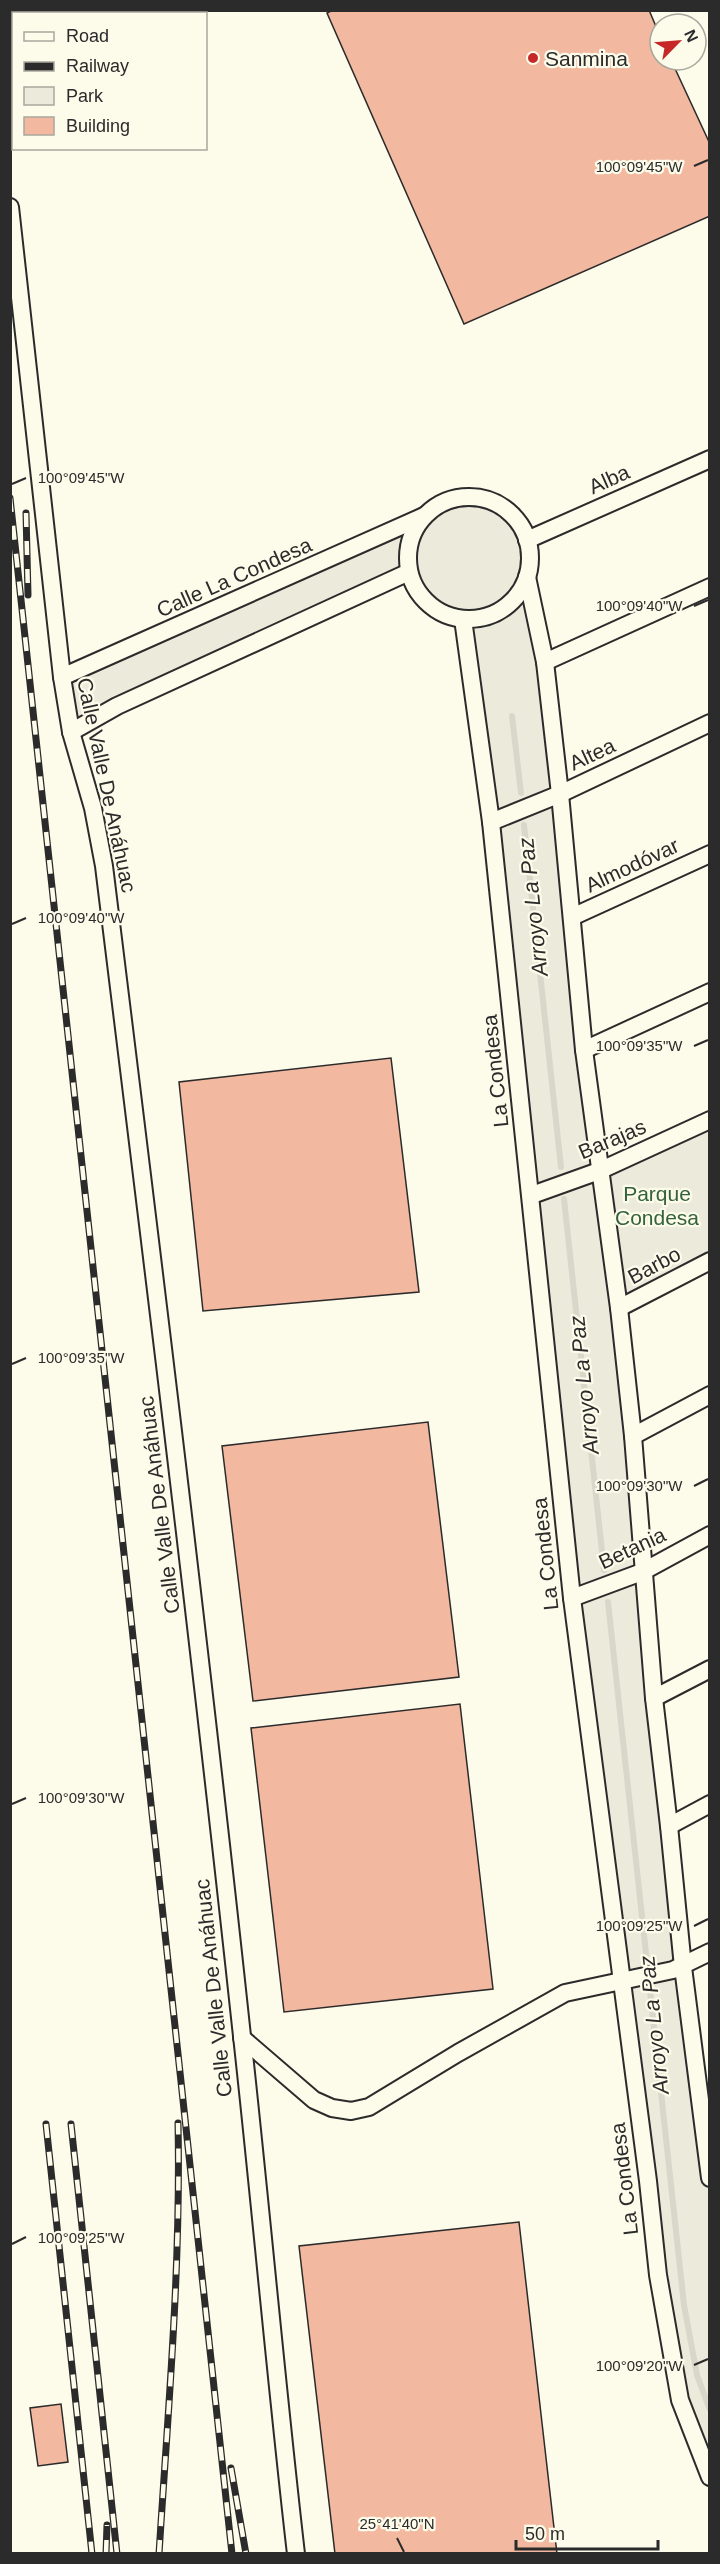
<svg xmlns="http://www.w3.org/2000/svg" width="720" height="2564" font-family="Arial,sans-serif">
  <rect width="100%" height="100%" fill="#fdfbea"/>
  <path fill="#ecebdb" stroke="#74746e" stroke-width="1.5" d="M473,497C516,507 533,534 527,577L599,1171L709,1120V1261L619,1309L709,2178V2477L669,2345L463,619C431,609 424,603 409,572L71,732L62,677L424,516C440,504 453,499 473,497Z"/>
  <g fill="none" stroke-linecap="round" stroke-linejoin="round">
    <g stroke="#d8d7c9" stroke-width="6">
      <polyline points="512,716 521,793"/>
      <polyline points="524,825 561,1167"/>
      <polyline points="564,1199 604,1570"/>
      <polyline points="608,1602 684,2305 697,2375 710,2410"/>
    </g>
  </g>
  <g fill="#f2b8a0" stroke="#2b2b2b" stroke-width="1.5">
    <polygon points="333,10 649,10 660,36 660,60 671,60 710,144 710,216 464,324 327,13"/>
    <polygon points="391,1058 419,1292 203,1311 179,1082"/>
    <polygon points="428,1422 459,1677 253,1701 222,1446"/>
    <polygon points="460,1704 493,1989 284,2012 251,1728"/>
    <polygon points="519,2222 557,2554 335,2554 299,2246"/>
    <polygon points="61,2404 68,2462 38,2466 30,2408"/>
  </g>
  <g fill="none" stroke-linecap="round" stroke-linejoin="round">
    <g stroke="#2b2b2b" stroke-width="20">
      <g id="street">
        <polyline points="52,14 57,10"/>
        <polyline points="10,137 14,131"/>
        <path d="M10,207L62,677L71,732L93,808L104,866C152,1255 200,1645 242,2036C261,2208 276,2381 296,2554"/>
        <circle cx="469" cy="558" r="61"/>
        <polyline points="527,540 710,459"/>
        <polyline points="527,577 545,662 560,794 584,1050 619,1308 633,1436 654,1698 669,1826 683,1967 710,2178"/>
        <polyline points="463,619 491,822 572,1598 648,2181 658,2275 680,2400 710,2477"/>
        <polyline points="545,662 710,587"/>
        <polyline points="62,677 424,516"/>
        <polyline points="71,732 117,706 409,572"/>
        <polyline points="491,822 560,794 710,723"/>
        <polyline points="572,917 710,854"/>
        <polyline points="584,1050 710,992"/>
        <polyline points="532,1195 599,1171 710,1120"/>
        <polyline points="619,1308 710,1261"/>
        <polyline points="633,1436 710,1395"/>
        <polyline points="572,1598 642,1572 710,1535"/>
        <polyline points="654,1698 710,1669"/>
        <polyline points="669,1826 710,1804"/>
        <polyline points="242,2038 314,2100 332,2108 351,2111 369,2107 458,2053 565,1993 673,1970 710,1952"/>
      </g>
    </g>
    <use href="#street" stroke="#fdfbea" stroke-width="16"/>
    <g stroke="#2b2b2b" stroke-width="7">
      <g id="rail">
        <polyline points="10,498 232,2554"/>
        <polyline points="26,513 28,595"/>
        <polyline points="46,2124 92,2554"/>
        <polyline points="71,2124 117,2554"/>
        <polyline points="231,2468 246,2554"/>
        <polyline points="106,2554 107,2525"/>
        <path d="M159,2554C168,2410 181,2267 178,2123"/>
      </g>
    </g>
    <use href="#rail" stroke="#fdfbea" stroke-width="4.5" stroke-dasharray="14" stroke-linecap="butt"/>
  </g>
  <path fill="none" stroke="#2b2b2b" stroke-width="2" d="M694,166L708,160M12,484L26,478M694,606L708,600M12,924L26,918M694,1046L708,1040M12,1364L26,1358M694,1486L708,1479M12,1804L26,1798M694,1926L708,1919M12,2244L26,2237M694,2365L708,2359M397,2538L404,2552"/>
  <circle fill="#c62828" stroke="#fdfbea" stroke-width="2" cx="533" cy="58" r="6"/>
  <g text-anchor="middle" dominant-baseline="central" stroke-width="4.5" stroke-linejoin="round" paint-order="stroke">
    <g font-size="21" fill="#2b2b2b" stroke="#fdfbea" text-anchor="start">
      <text x="545" y="58">Sanmina</text>
    </g>
    <g font-size="21" fill="#2b2b2b" stroke="#fdfbea">
      <text transform="translate(609 479) rotate(-24)">Alba</text>
      <text transform="translate(234 577) rotate(-24)">Calle La Condesa</text>
      <text transform="translate(592 754) rotate(-25)">Altea</text>
      <text transform="translate(107 785) rotate(78)">Calle Valle De Anáhuac</text>
      <text transform="translate(632 865) rotate(-25)">Almodóvar</text>
      <text transform="translate(495 1071) rotate(-96)">La Condesa</text>
      <text transform="translate(612 1139) rotate(-23)">Barajas</text>
      <text transform="translate(654 1265) rotate(-28)">Barbo</text>
      <text transform="translate(159 1505) rotate(-97)">Calle Valle De Anáhuac</text>
      <text transform="translate(632 1548) rotate(-25)">Betania</text>
      <text transform="translate(545 1554) rotate(-96)">La Condesa</text>
      <text transform="translate(213 1988) rotate(-96)">Calle Valle De Anáhuac</text>
      <text transform="translate(624 2179) rotate(-97)">La Condesa</text>
    </g>
    <g font-size="21" fill="#34623c" stroke="#fdfbea">
      <text x="657" y="1193">Parque<tspan x="657" dy="24">Condesa</tspan></text>
    </g>
    <g font-size="22" font-style="italic" fill="#2b2b2b" stroke="#fdfbea">
      <text transform="translate(533 907) rotate(-96)">Arroyo La Paz</text>
      <text transform="translate(584 1385) rotate(-96)">Arroyo La Paz</text>
      <text transform="translate(654 2025) rotate(-96)">Arroyo La Paz</text>
    </g>
  </g>
  <g font-size="15" text-anchor="middle" fill="#2b2b2b" stroke="#fdfbea" stroke-width="4.5" stroke-linejoin="round" paint-order="stroke">
    <text x="639" y="172">100°09'45"W</text>
    <text x="81" y="483">100°09'45"W</text>
    <text x="639" y="611">100°09'40"W</text>
    <text x="81" y="923">100°09'40"W</text>
    <text x="639" y="1051">100°09'35"W</text>
    <text x="81" y="1363">100°09'35"W</text>
    <text x="639" y="1491">100°09'30"W</text>
    <text x="81" y="1803">100°09'30"W</text>
    <text x="639" y="1931">100°09'25"W</text>
    <text x="81" y="2243">100°09'25"W</text>
    <text x="639" y="2371">100°09'20"W</text>
    <text x="397" y="2529">25°41'40"N</text>
  </g>
  <rect width="720" height="2564" fill="none" stroke="#2b2b2b" stroke-width="24"/>
  <rect x="12" y="12" width="195" height="138" fill="#fdfbea" stroke="#a9a89e" stroke-width="1.5"/>
  <rect x="24" y="32" width="30" height="9" fill="#fdfbea" stroke="#a9a89e" stroke-width="1.5"/>
  <text x="66" y="42" font-size="18" fill="#2b2b2b">Road</text>
  <rect x="24" y="62" width="30" height="9" fill="#2b2b2b" stroke="#a9a89e" stroke-width="1.5"/>
  <text x="66" y="72" font-size="18" fill="#2b2b2b">Railway</text>
  <rect x="24" y="87" width="30" height="18" fill="#ecebdb" stroke="#a9a89e" stroke-width="1.5"/>
  <text x="66" y="102" font-size="18" fill="#2b2b2b">Park</text>
  <rect x="24" y="117" width="30" height="18" fill="#f2b8a0" stroke="#a9a89e" stroke-width="1.5"/>
  <text x="66" y="132" font-size="18" fill="#2b2b2b">Building</text>
  <g transform="translate(678 42) rotate(65)"><circle r="28" fill="#fdfbea" stroke="#a9a89e" stroke-width="1.5"/>
  <path d="M0-4.5L10 22L0 15L-10 22Z" fill="#c62828"/>
  <text y="-9" font-size="16" font-weight="bold" text-anchor="middle" fill="#2b2b2b">N</text>
  </g>
  <path d="M516 2540v9h142v-9" fill="none" stroke="#2b2b2b" stroke-width="3"/>
  <text x="525" y="2540" font-size="18" fill="#2b2b2b" stroke="#fdfbea" stroke-width="4.5" paint-order="stroke">50 m</text>
</svg>
